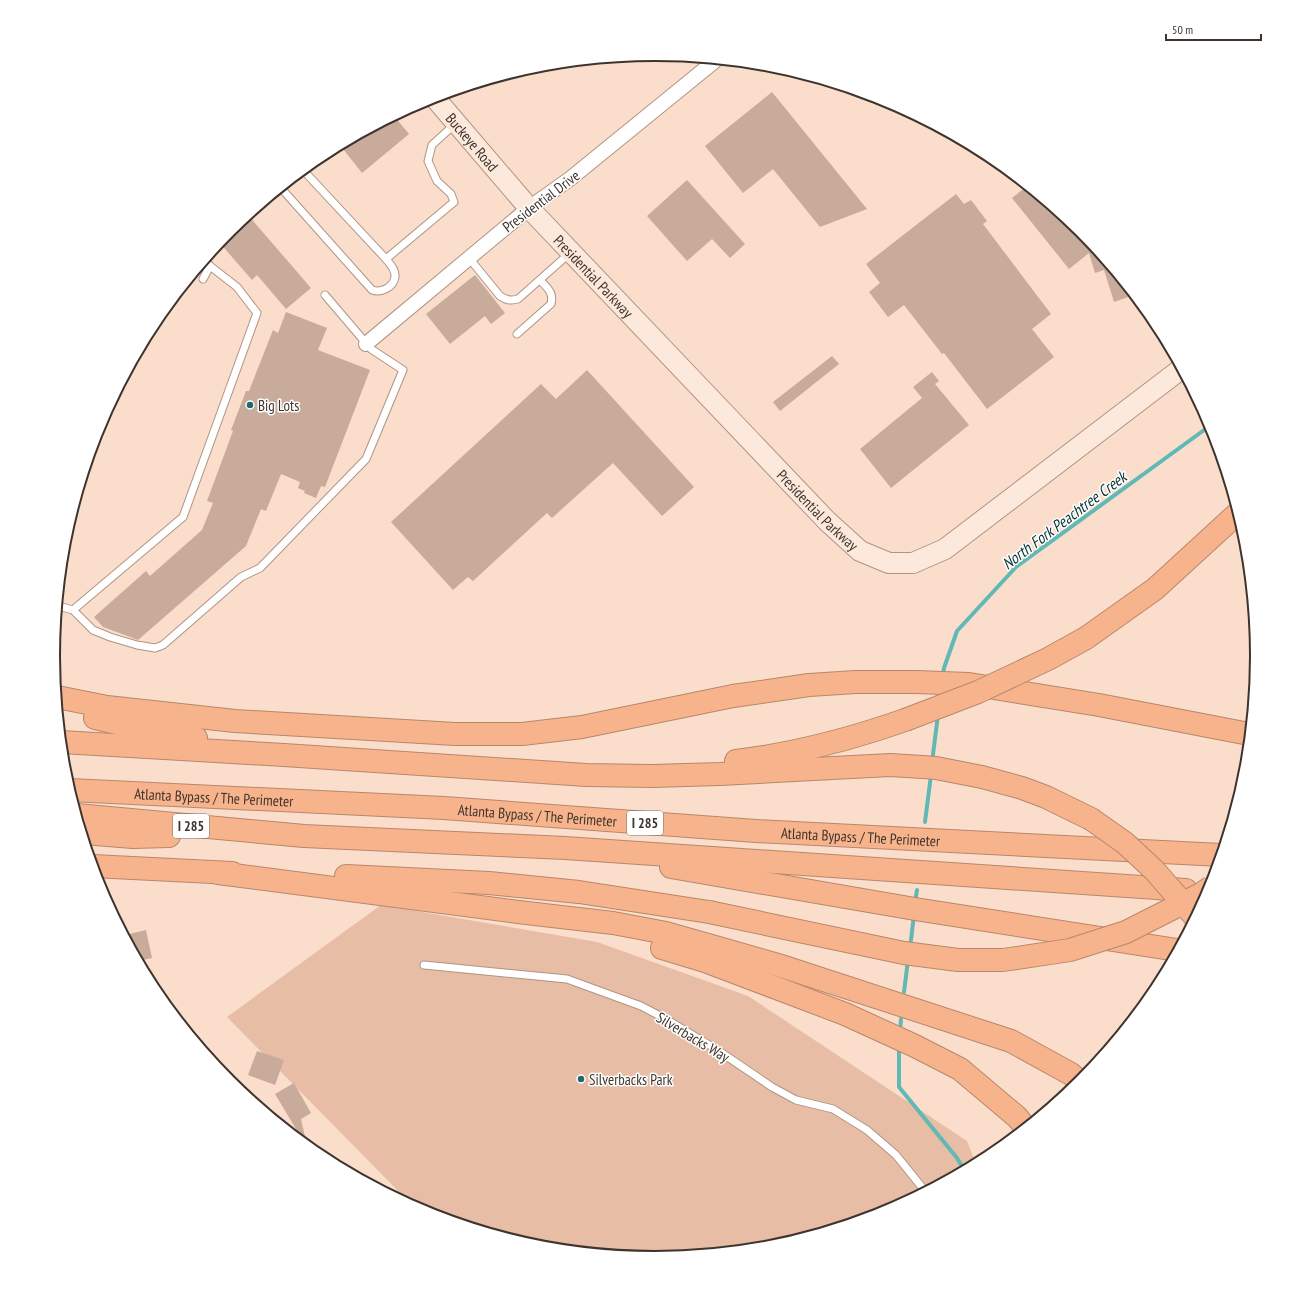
<svg xmlns="http://www.w3.org/2000/svg" width="1310" height="1312" font-family="'PT Sans Narrow',sans-serif">
  <rect width="100%" height="100%" fill="#fbddcc"/>
  <polygon fill="#e7bda5" points="381,905 597,942 748,996 967,1141 976,1164 885,1212 772,1246 655,1258 537,1246 424,1212 414,1207 227,1017"/>
  <g fill="none" stroke-linecap="round" stroke-linejoin="round">
    <g stroke="#61b9b6" stroke-width="4">
      <polyline points="943,674 944,668 957,631 1016,567 1211,425"/>
      <polyline points="932,762 938,715"/>
      <polyline points="925,822 931,775"/>
      <polyline points="915,902 917,890"/>
      <polyline points="910,948 914,915"/>
      <polyline points="904,992 908,960"/>
      <polyline points="900,1032 901,1019"/>
      <polyline points="899,1047 899,1087 957,1158 964,1170"/>
    </g>
  </g>
  <g fill="#c8ab9a">
    <polygon points="772,92 867,209 820,227 773,169 743,193 705,146"/>
    <polygon points="394,116 409,134 362,173 340,145"/>
    <polygon points="687,180 745,244 730,258 712,239 687,261 647,216"/>
    <polygon points="1027,186 1081,230 1134,295 1114,302 1104,270 1095,273 1089,253 1069,269 1012,198"/>
    <polygon points="956,194 964,204 971,200 987,221 983,224 1051,314 1032,329 1054,357 987,409 944,353 942,354 904,305 888,317 869,292 880,283 866,264"/>
    <polygon points="248,215 311,288 286,309 257,275 252,280 219,242 229,230"/>
    <polygon points="475,275 505,313 491,324 485,316 450,344 426,314"/>
    <polygon points="286,312 327,328 318,350 370,370 325,487 321,486 316,498 304,493 305,491 298,488 300,482 281,474 266,511 261,509 246,546 138,640 103,627 94,617 146,571 150,576 202,530 213,503 207,501 233,431 231,430 246,391 249,391 273,330 278,333"/>
    <polygon points="832,356 839,364 780,411 773,402"/>
    <polygon points="587,370 694,487 662,516 613,463 552,518 547,513 473,581 468,577 453,590 391,522 541,384 556,399"/>
    <polygon points="932,372 939,381 935,384 969,425 891,488 860,449 922,398 913,387"/>
    <polygon points="146,930 152,958 139,961 125,935"/>
    <polygon points="257,1051 284,1060 275,1085 248,1075"/>
    <polygon points="294,1083 311,1113 301,1119 307,1146 289,1131 296,1129 275,1094"/>
  </g>
  <g fill="none" stroke-linecap="round" stroke-linejoin="round">
    <g stroke="#b09484" stroke-width="9">
      <g id="lane">
        <polyline points="303,170 386,259 454,202 451,194 437,181 428,161 432,145 455,124"/>
        <path d="M281,188L372,290C381,293 393,288 395,277C396,270 390,264 386,259"/>
        <path d="M469,258L500,296C506,300 510,301 518,299L570,253"/>
        <polyline points="203,279 210,266"/>
        <path d="M517,334L551,304C554,292 547,288 540,280"/>
        <polyline points="58,606 73,610 93,630 110,637 137,645 155,648 163,645 241,577 260,568 366,459 403,370 371,349 325,295"/>
        <polyline points="73,610 183,517 257,313 237,287 210,266 205,260"/>
        <polyline points="424,965 567,979 641,1006 664,1018 716,1049 772,1087 796,1100 833,1109 867,1130 896,1155 925,1191"/>
      </g>
    </g>
    <g stroke="#b09484" stroke-width="16">
      <polyline id="street" points="366,344 529,208 571,178 716,60"/>
    </g>
    <g stroke="#b09484" stroke-width="22">
      <g id="secondary">
        <path id="s1" d="M434,97L529,208L827,521L860,551L889,563H913L945,549L1181,369"/>
      </g>
    </g>
    <g stroke="#b7876b" stroke-width="24">
      <g id="highway">
        <polyline points="1086,638 1155,589 1238,513"/>
        <polyline points="57,697 107,707 235,721 455,734 522,734 582,727 733,696 809,685 856,682 916,682 969,684 1099,705 1249,734"/>
        <polyline points="95,718 134,727 196,738"/>
        <polyline points="61,742 284,755 586,775 652,776 720,774 890,765 923,767 936,768 982,777 1022,788 1046,797 1091,819"/>
        <path d="M736,761C793,754 851,739 905,720"/>
        <path id="s2" d="M70,790L444,808L756,831L1221,855"/>
        <polyline points="77,815 304,836 565,848 1186,890"/>
        <polyline points="83,833 133,837 169,836"/>
        <polyline points="93,866 232,873"/>
        <polyline points="671,867 915,909 1177,950"/>
        <polyline points="218,873 518,912 613,923 666,933 778,965 1011,1041 1071,1074 1081,1082"/>
        <polyline points="346,876 489,883 579,892 709,912"/>
        <polyline points="662,948 705,961 845,1014 915,1046 960,1069 1017,1117 1025,1127"/>
      </g>
    </g>
    <use href="#lane" stroke="#fff" stroke-width="7"/>
    <use href="#street" stroke="#fff" stroke-width="14"/>
    <use href="#secondary" stroke="#fde8dc" stroke-width="20"/>
    <use href="#highway" stroke="#f7b48c" stroke-width="22"/>
    <g stroke="#b7876b" stroke-width="24" stroke-linecap="butt">
      <g id="highway-bridge">
        <polyline points="905,720 978,692 1048,659 1086,638"/>
        <polyline points="1091,819 1125,843 1155,871 1195,917"/>
        <polyline points="709,912 904,953 958,960 1003,960 1070,950 1126,932 1201,894 1211,887"/>
      </g>
    </g>
    <use href="#highway-bridge" stroke="#f7b48c" stroke-width="22"/>
  </g>
  <g fill="#206b6a" stroke="#fff" stroke-width="1.5">
    <circle cx="250" cy="405" r="4"/>
    <circle cx="581" cy="1079" r="4"/>
  </g>
  <g text-anchor="middle" dominant-baseline="central" stroke-width="3" stroke-linejoin="round" paint-order="stroke">
    <g fill="#fff" stroke="#79716c" stroke-width="1">
      <rect x="627" y="811" width="36" height="24" rx="3"/>
      <rect x="173" y="814" width="36" height="24" rx="3"/>
    </g>
    <g font-size="14" font-weight="bold" fill="#3f342d">
      <text x="645" y="823">I 285</text>
      <text x="191" y="826">I 285</text>
    </g>
    <g font-size="15" fill="#3f342d" stroke="#fff">
      <text stroke="none"><textPath href="#s1" startOffset="59">Buckeye Road</textPath></text>
      <text transform="translate(541 201) rotate(-37)">Presidential Drive</text>
      <text stroke="none"><textPath href="#s1" startOffset="240">Presidential Parkway</textPath></text>
      <text stroke="none"><textPath href="#s1" startOffset="564">Presidential Parkway</textPath></text>
      <text stroke="none"><textPath href="#s2" startOffset="144">Atlanta Bypass / The Perimeter</textPath></text>
      <text stroke="none"><textPath href="#s2" startOffset="468">Atlanta Bypass / The Perimeter</textPath></text>
      <text stroke="none"><textPath href="#s2" startOffset="792">Atlanta Bypass / The Perimeter</textPath></text>
      <text transform="translate(693 1037) rotate(31)">Silverbacks Way</text>
    </g>
    <g font-size="15" fill="#3f342d" stroke="#fff" text-anchor="start">
      <text x="258" y="405">Big Lots</text>
      <text x="589" y="1079">Silverbacks Park</text>
    </g>
    <g font-size="16" font-style="italic" fill="#093535" stroke="#fff">
      <text transform="translate(1064 520) rotate(-37)">North Fork Peachtree Creek</text>
    </g>
  </g>
  <path d="M0 0H1310V1312H0ZM60 656a595 595 0 1 1 1190 0a595 595 0 1 1-1190 0Z" fill="#fff" fill-rule="evenodd"/>
  <path fill="none" stroke="#3f342d" stroke-width="2" d="M60 656a595 595 0 1 1 1190 0a595 595 0 1 1-1190 0Z"/>
  <path d="M1166 34v6h95v-6" fill="none" stroke="#3f342d" stroke-width="2"/>
  <text x="1172" y="34" font-size="12" fill="#3f342d" stroke="#ffffff" stroke-width="3" paint-order="stroke">50 m</text>
</svg>
